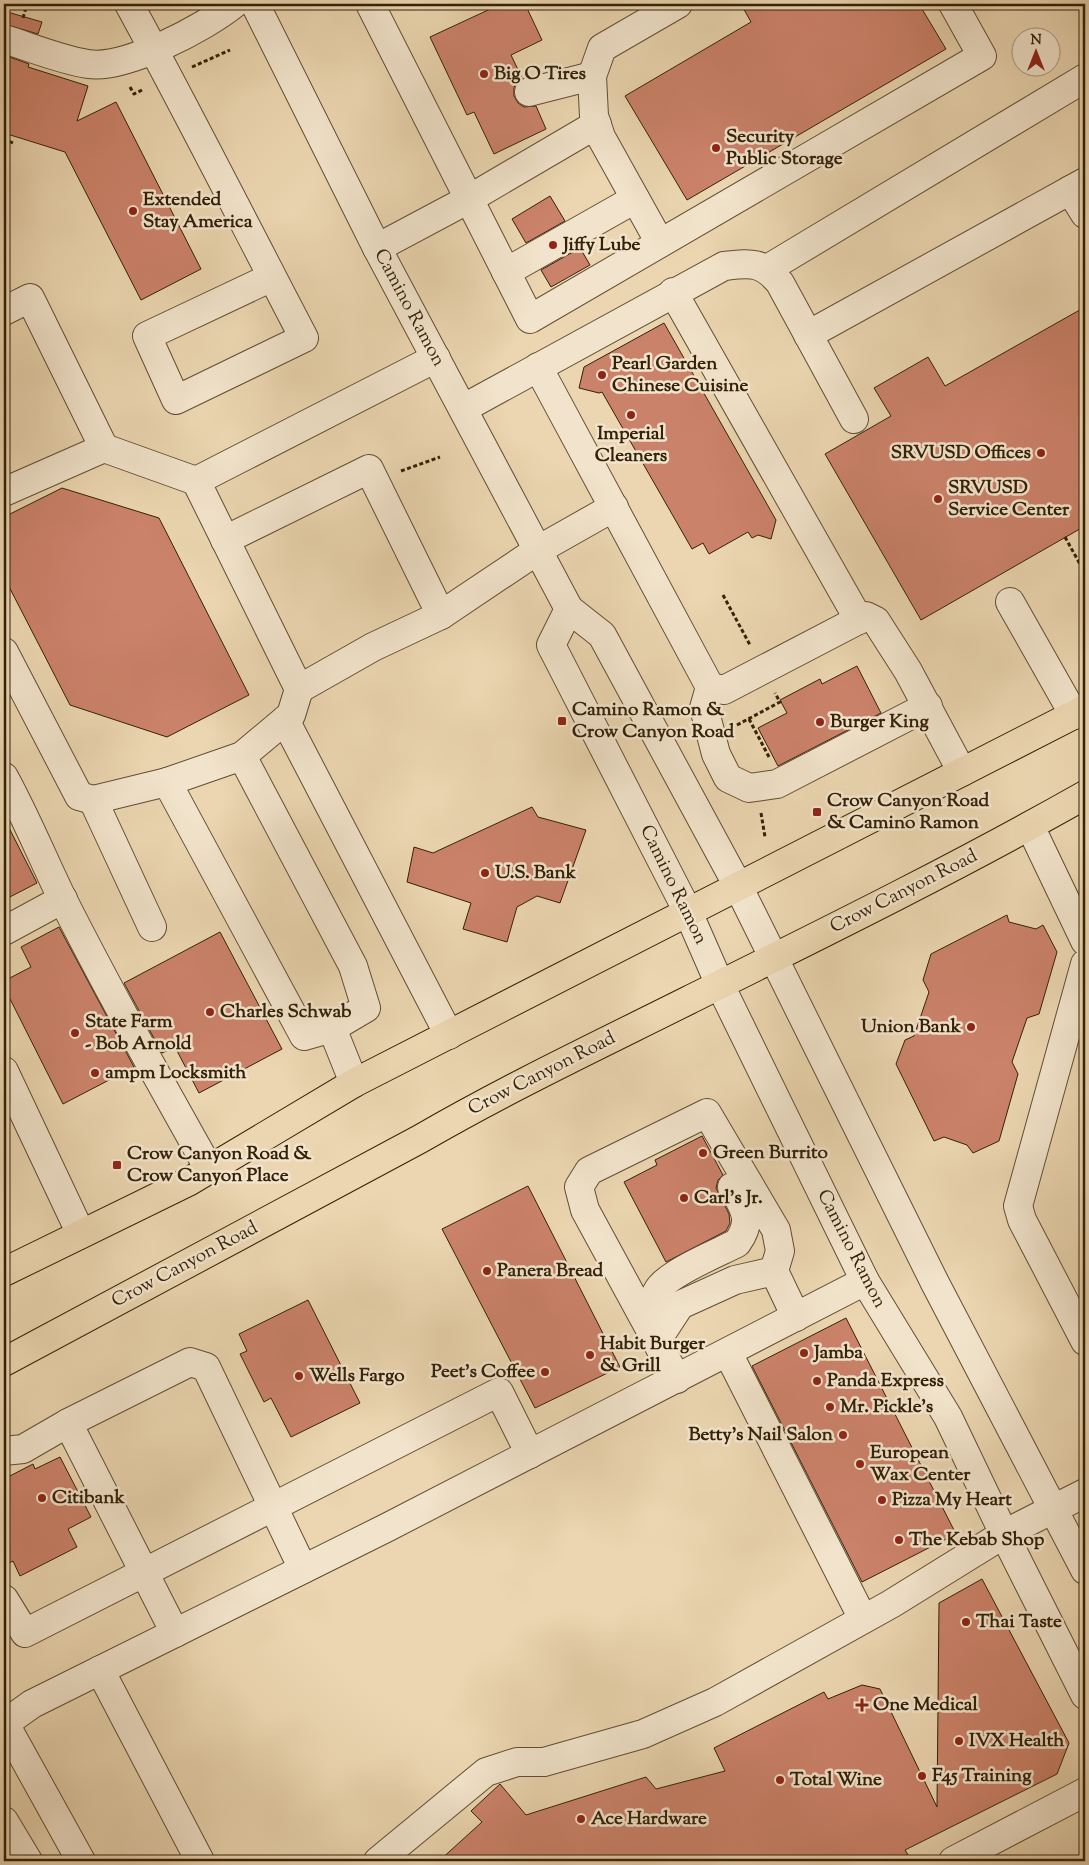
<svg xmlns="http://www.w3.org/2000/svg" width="1089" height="1865" font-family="'Sorts Mill Goudy',serif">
  <rect width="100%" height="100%" fill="#ebd6b1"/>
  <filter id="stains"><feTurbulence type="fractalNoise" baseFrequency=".004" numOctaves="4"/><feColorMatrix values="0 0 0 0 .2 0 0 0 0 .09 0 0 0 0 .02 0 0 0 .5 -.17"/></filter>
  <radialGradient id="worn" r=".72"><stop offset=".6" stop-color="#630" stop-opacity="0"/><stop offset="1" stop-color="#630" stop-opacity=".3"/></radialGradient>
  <g fill="#cb826a" stroke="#332108">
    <polygon points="501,4 525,4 542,40 511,55 522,78 514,87 514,96 518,103 524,107 536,106 546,129 494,154 474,112 467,115 430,37"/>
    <polygon points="741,4 919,4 946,49 687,200 625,96 751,22"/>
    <polygon points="4,11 42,22 38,34 4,24"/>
    <polygon points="4,55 29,64 28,67 88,86 77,121 116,102 201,269 141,300 65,152 4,133"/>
    <polygon points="550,196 565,221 526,243 512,219"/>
    <polygon points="580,248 590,265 551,287 541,270"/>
    <polygon points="1085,307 1085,526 921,620 825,454 891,416 874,388 928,357 945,386"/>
    <polygon points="664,323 776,520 771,539 758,535 752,538 748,532 709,554 703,543 692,549 602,392 599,393 579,388 584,367"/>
    <polygon points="62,488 159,518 249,695 167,737 70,705 4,577 4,517"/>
    <polygon points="857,666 881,713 778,766 758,728 787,713 780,700 820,679 822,684"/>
    <polygon points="532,807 538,817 586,830 560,903 537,896 517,907 507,942 463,929 471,903 407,882 414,847 433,853"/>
    <polygon points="4,818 37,883 4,900"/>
    <polygon points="1007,915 1009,922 1036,929 1043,925 1057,952 1039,1014 1027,1018 1012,1062 1018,1074 999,1141 973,1153 967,1145 944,1137 934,1141 896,1064 905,1040 914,1036 929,992 923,980 931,954"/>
    <polygon points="59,927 134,1067 63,1104 4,987 4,981 31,967 21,947"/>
    <polygon points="220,932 282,1049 199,1093 175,1047 162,1053 124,983"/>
    <polygon points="702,1136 723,1175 718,1180 716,1188 729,1214 730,1223 726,1231 666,1262 624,1182 657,1165 655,1160"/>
    <polygon points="528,1186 620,1367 535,1408 442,1229"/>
    <polygon points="308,1300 360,1403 291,1437 271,1398 264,1402 240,1354 247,1351 239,1334"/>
    <polygon points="846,1318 956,1534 862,1582 752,1366"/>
    <polygon points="60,1457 91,1517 68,1529 77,1547 20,1576 13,1561 4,1566 4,1479 33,1464 35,1469"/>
    <polygon points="982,1579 1069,1743 1057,1774 905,1850 912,1861 439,1861 482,1822 471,1811 500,1784 526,1815 646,1777 656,1789 725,1771 714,1748 824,1692 828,1699 862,1685 880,1689 937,1807 939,1603"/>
  </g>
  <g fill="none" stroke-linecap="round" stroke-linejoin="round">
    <g stroke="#614e32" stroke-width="30">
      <g id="minor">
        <path d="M129,4C189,114 246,227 304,338L176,400L147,336L272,277"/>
        <polyline points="255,4 377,248 569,609 602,635 738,886 935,1283 1085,1570"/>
        <polyline points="370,4 530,319 982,56 953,4"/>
        <path d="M4,39C30,47 61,60 88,64C125,70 206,27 234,4"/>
        <polyline points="529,92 592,76"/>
        <polyline points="1070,190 1085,214"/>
        <polyline points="660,243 601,137 594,116 592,76 602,48 678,4"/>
        <polyline points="377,248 469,199 597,124"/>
        <polyline points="769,268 1085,78"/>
        <polyline points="506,272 635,199"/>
        <polyline points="673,292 859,620"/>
        <polyline points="4,311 30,298 104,448"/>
        <polyline points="808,335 1085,182"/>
        <polyline points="538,367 710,687 724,690 866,616 876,621 908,671 962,772"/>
        <path d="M464,408L724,266C751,263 762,261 780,283L854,419"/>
        <polyline points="196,481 436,358"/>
        <polyline points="4,492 104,448 196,481 299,689 291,715 242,756 167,782"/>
        <polyline points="225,540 369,469 441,615"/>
        <polyline points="1010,602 1074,715"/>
        <polyline points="569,609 551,645 688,912 720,985 865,1281 948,1417 1004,1534 1085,1695"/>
        <polyline points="4,652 79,796 93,800"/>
        <polyline points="710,687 704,708 716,754 728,778 749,788 777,784 928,706"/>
        <polyline points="299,689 373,647 441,615 538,550 614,507"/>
        <polyline points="285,720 449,1035"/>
        <path d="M4,777C26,817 43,859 63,900C109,991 159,1080 209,1169"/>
        <polyline points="1030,826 1085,941"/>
        <polyline points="152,927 93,800 167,782 304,1036 332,1028 366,1008 353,966 242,756"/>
        <polyline points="4,931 63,899"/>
        <polyline points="1085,964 1018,1206 1022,1220 1085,1341"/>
        <polyline points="332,1028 354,1083"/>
        <polyline points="4,1071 81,1234"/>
        <path d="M657,1335C654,1321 649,1303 658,1290C668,1273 718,1253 737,1243C754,1220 744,1208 732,1187"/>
        <polyline points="660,1348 661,1334 680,1305 735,1280 774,1271"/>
        <polyline points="728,1353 863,1619"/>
        <polyline points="677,1379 585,1210 579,1187 589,1171 707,1113 776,1230 780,1251 774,1271 796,1317"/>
        <polyline points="68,1423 175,1633"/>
        <polyline points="4,1451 23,1449 68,1423 190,1362 206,1367 303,1569"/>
        <polyline points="4,1599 25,1633 499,1392 530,1454"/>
        <polyline points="100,1670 200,1861"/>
        <polyline points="4,1722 81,1861"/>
        <polyline points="4,1724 32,1704 386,1528 865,1281"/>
        <polyline points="4,1821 28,1861"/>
        <polyline points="378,1861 486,1772 517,1762 544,1762 643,1734 715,1702 891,1604 1004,1534 1085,1493"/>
        <polyline points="953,1861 1085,1792"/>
      </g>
    </g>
    <g stroke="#332108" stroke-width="30">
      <g id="major">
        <polyline points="4,1272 188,1182 354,1083 1085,709"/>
        <path d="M4,1362L420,1139C508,1088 599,1045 689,1000C822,934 956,868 1085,795"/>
      </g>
    </g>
    <g stroke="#332108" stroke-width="3" stroke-dasharray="4 2.5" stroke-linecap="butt">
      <polyline points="23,18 27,4"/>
      <polyline points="192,67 230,50"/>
      <polyline points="130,87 134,94 144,89"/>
      <polyline points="4,139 13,143"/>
      <polyline points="401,471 440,457"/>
      <polyline points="1065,537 1081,566"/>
      <polyline points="723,595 750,645"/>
      <polyline points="749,719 769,757"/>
      <polyline points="737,725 780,702 775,693"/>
      <polyline points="761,813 765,837"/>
    </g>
    <use href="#minor" stroke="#f2e4cc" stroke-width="28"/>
    <use href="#major" stroke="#ebd6b1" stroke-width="28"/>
  </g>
  <g fill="#8f2418" stroke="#f2e4cc" stroke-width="2">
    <circle cx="484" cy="74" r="5"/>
    <circle cx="716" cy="148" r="5"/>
    <circle cx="133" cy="211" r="5"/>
    <circle cx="553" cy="245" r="5"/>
    <circle cx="602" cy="375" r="5"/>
    <circle cx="631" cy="415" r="5"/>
    <circle cx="1041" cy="453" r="5"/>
    <circle cx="938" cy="499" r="5"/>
    <rect x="557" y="716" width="10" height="10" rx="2.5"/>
    <circle cx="820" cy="722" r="5"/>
    <rect x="812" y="807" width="10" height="10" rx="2.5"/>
    <circle cx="485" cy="873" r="5"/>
    <circle cx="210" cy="1012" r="5"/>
    <circle cx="971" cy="1027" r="5"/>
    <circle cx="75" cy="1033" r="5"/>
    <circle cx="95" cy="1073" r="5"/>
    <circle cx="703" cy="1153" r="5"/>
    <rect x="112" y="1160" width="10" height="10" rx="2.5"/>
    <circle cx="684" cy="1198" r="5"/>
    <circle cx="487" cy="1271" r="5"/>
    <circle cx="804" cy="1353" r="5"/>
    <circle cx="590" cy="1355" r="5"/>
    <circle cx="545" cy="1372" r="5"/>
    <circle cx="299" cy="1376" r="5"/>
    <circle cx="817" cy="1381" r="5"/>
    <circle cx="830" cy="1407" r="5"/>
    <circle cx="843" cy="1435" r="5"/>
    <circle cx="860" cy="1464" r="5"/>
    <circle cx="42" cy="1498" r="5"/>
    <circle cx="882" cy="1500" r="5"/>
    <circle cx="899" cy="1540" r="5"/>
    <circle cx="966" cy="1622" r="5"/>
    <path d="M859.5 1697.5h5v5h5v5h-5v5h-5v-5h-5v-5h5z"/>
    <circle cx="959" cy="1741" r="5"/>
    <circle cx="922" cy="1776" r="5"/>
    <circle cx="780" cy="1780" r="5"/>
    <circle cx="581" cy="1819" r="5"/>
  </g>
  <g text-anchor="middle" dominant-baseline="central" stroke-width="5" stroke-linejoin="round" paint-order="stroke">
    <g font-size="19" font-weight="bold" fill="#332108" stroke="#f2e4cc" text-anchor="start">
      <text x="494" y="74">Big O Tires</text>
      <text x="726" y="137">Security<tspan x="726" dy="22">Public Storage</tspan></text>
      <text x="143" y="200">Extended<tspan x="143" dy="22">Stay America</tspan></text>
      <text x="563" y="245">Jiffy Lube</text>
      <text x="612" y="364">Pearl Garden<tspan x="612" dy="22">Chinese Cuisine</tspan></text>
      <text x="631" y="434" text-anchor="middle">Imperial<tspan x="631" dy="22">Cleaners</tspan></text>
      <text x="1031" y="453" text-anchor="end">SRVUSD Offices</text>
      <text x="948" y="488">SRVUSD<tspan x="948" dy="22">Service Center</tspan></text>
      <text x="572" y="710">Camino Ramon &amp;<tspan x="572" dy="22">Crow Canyon Road</tspan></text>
      <text x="830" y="722">Burger King</text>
      <text x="827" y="801">Crow Canyon Road<tspan x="827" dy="22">&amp; Camino Ramon</tspan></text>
      <text x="495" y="873">U.S. Bank</text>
      <text x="220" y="1012">Charles Schwab</text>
      <text x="85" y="1022">State Farm<tspan x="85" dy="22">- Bob Arnold</tspan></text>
      <text x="961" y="1027" text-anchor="end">Union Bank</text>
      <text x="105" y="1073">ampm Locksmith</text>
      <text x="713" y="1153">Green Burrito</text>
      <text x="127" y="1154">Crow Canyon Road &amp;<tspan x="127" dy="22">Crow Canyon Place</tspan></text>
      <text x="694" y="1198">Carl's Jr.</text>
      <text x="497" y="1271">Panera Bread</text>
      <text x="600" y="1344">Habit Burger<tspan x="600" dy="22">&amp; Grill</tspan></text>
      <text x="814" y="1353">Jamba</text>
      <text x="535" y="1372" text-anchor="end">Peet's Coffee</text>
      <text x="309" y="1376">Wells Fargo</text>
      <text x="827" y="1381">Panda Express</text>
      <text x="840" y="1407">Mr. Pickle's</text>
      <text x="833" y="1435" text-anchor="end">Betty's Nail Salon</text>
      <text x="870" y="1453">European<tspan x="870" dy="22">Wax Center</tspan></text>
      <text x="52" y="1498">Citibank</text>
      <text x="892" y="1500">Pizza My Heart</text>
      <text x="909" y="1540">The Kebab Shop</text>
      <text x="976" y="1622">Thai Taste</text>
      <text x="873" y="1705">One Medical</text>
      <text x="969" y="1741">IVX Health</text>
      <text x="932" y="1776">F45 Training</text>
      <text x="790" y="1780">Total Wine</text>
      <text x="591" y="1819">Ace Hardware</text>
    </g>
    <g font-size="19" fill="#332108" stroke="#f2e4cc">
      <text transform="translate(409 308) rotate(62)">Camino Ramon</text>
      <text transform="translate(673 885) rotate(64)">Camino Ramon</text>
      <text transform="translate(904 892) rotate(-27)">Crow Canyon Road</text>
      <text transform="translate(542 1074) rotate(-27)">Crow Canyon Road</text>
      <text transform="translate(851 1249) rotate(63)">Camino Ramon</text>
      <text transform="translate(185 1265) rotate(-28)">Crow Canyon Road</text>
    </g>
  </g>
  <rect width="1089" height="1865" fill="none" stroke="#ebd6b1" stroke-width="20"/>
  <rect x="5" y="5" width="1079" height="1855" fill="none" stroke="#332108" stroke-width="2.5"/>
  <rect x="10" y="10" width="1069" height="1845" fill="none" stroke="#332108"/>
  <g transform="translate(1036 52)"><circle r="24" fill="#f2e4cc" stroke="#a6967e"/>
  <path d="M0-4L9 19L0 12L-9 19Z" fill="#8f2418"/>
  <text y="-8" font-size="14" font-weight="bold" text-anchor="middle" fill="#332108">N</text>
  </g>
  <rect width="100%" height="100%" filter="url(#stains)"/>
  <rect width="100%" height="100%" fill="url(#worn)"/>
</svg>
